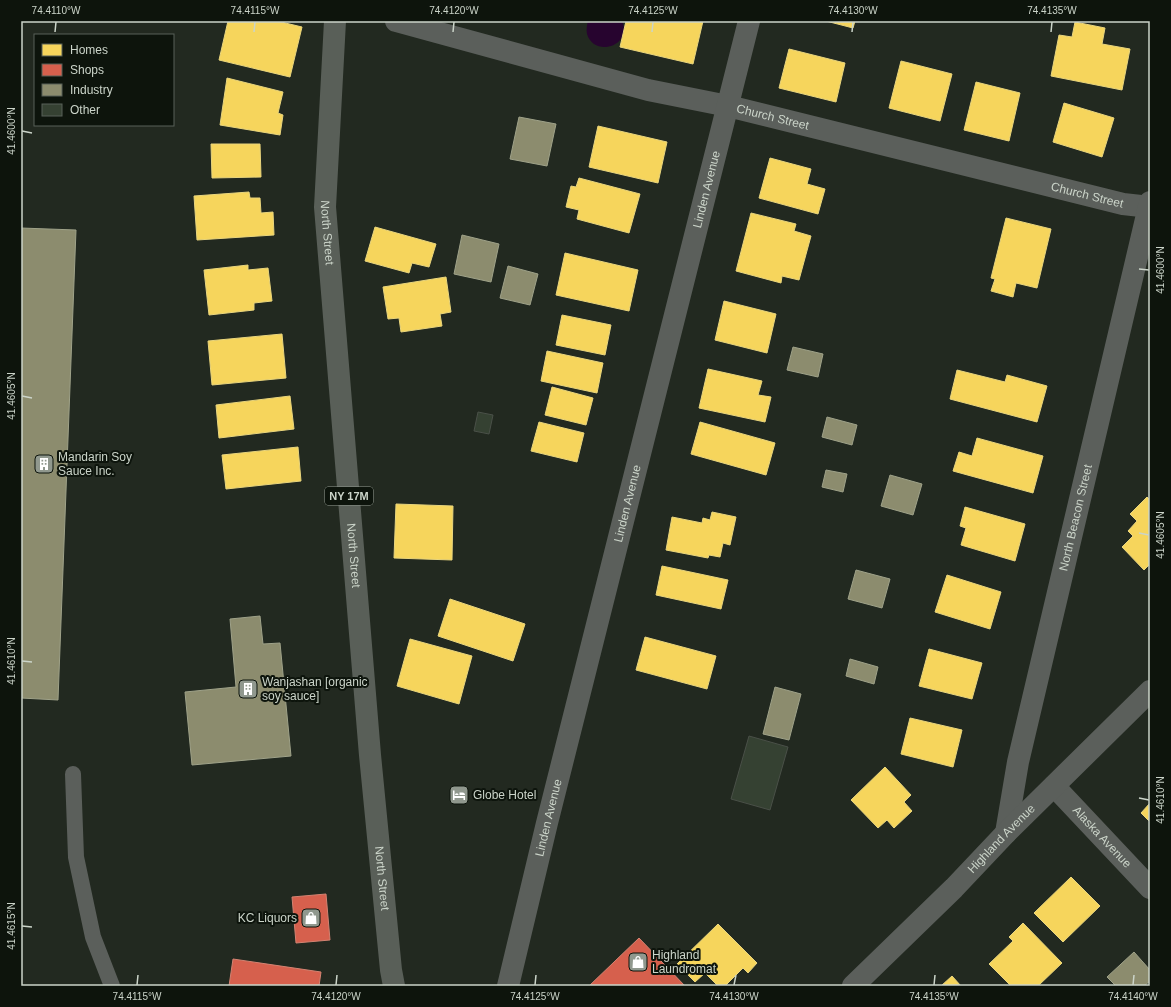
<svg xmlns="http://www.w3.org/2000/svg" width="1171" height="1007" font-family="Helvetica,sans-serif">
  <rect width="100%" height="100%" fill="#222920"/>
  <path fill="#27042f" d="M588,21H622C633,46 594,58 587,34C586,29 587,25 588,21Z"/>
  <g fill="#f6d55c" stroke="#e9d57d">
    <polygon points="228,21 277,21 302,27 290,77 219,60"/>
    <polygon points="626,21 703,21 693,64 620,47"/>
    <polygon points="826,21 855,21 853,28"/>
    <polygon points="1075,22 1105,28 1102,44 1130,49 1122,90 1051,76 1059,35 1072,37"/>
    <polygon points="789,49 845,63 836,102 779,88"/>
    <polygon points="901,61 952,74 940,121 889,108"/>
    <polygon points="227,78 283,92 278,113 283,115 280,135 220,125"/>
    <polygon points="976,82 1020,93 1009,141 964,130"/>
    <polygon points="1064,103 1114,118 1102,157 1053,142"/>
    <polygon points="598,126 667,142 658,183 589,167"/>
    <polygon points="211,144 260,144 261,177 212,178"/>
    <polygon points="770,158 811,169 807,184 825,189 818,214 759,198"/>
    <polygon points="579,178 640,194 629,233 577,219 579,210 566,207 571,186 576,187"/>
    <polygon points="249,192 250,198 260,198 261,213 273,212 274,235 197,240 194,196"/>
    <polygon points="751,213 796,224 794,231 811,236 799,280 782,276 781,283 736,271"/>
    <polygon points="1006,218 1051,229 1037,288 1016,283 1013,297 991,291 995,279 991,278"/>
    <polygon points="375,227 436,244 429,267 412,263 409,273 365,261"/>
    <polygon points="565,253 638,270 629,311 556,295"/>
    <polygon points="248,265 248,270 268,268 272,301 254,303 254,310 209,315 204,270"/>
    <polygon points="446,277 451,312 440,314 442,326 401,332 399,318 388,319 383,287"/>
    <polygon points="724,301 776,314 767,353 715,340"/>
    <polygon points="562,315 611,325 605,355 556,345"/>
    <polygon points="282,334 286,378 212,385 208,341"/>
    <polygon points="547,351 603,363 597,393 541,381"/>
    <polygon points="708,369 762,381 758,395 771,397 765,422 699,408"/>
    <polygon points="957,370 1005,382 1007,375 1047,386 1037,422 950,399"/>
    <polygon points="552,387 593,398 586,425 545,415"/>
    <polygon points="290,396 294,429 219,438 216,405"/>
    <polygon points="539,422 584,433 577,462 531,451"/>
    <polygon points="700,422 775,443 766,475 691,454"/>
    <polygon points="977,438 1043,456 1033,493 953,471 959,452 972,456"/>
    <polygon points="298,447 301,481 226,489 222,455"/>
    <polygon points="1147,497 1150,500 1150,564 1144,570 1122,547 1133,536 1128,531 1137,521 1130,514"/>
    <polygon points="396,504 453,506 452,560 394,558"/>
    <polygon points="965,507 1025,524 1015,561 961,545 966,528 960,526"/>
    <polygon points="712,512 736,517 730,545 723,543 720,557 709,555 708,558 666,550 672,517 702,523 703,518 710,520"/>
    <polygon points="662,566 728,580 721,609 656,595"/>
    <polygon points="947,575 1001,592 990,629 935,612"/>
    <polygon points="450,599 525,624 513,661 438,636"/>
    <polygon points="645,637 716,656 707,689 636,670"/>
    <polygon points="410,639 472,656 459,704 397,686"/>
    <polygon points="929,649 982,663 972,699 919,686"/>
    <polygon points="910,718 962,730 953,767 901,754"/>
    <polygon points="885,767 911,795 904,802 912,811 894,828 887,820 878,828 851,800"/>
    <polygon points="1150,803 1150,822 1141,813"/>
    <polygon points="1071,877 1100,906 1063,942 1034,913"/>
    <polygon points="1023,923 1062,963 1038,986 1011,986 989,964 1013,941 1009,937"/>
    <polygon points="718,924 757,963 748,973 743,968 725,986 718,986 705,973 695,982 677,964"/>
    <polygon points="952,976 961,986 941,986"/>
  </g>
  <g fill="#d6604d" stroke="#d38372">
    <polygon points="326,894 330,940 296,943 292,897"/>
    <polygon points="639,938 685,986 589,986"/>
    <polygon points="233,959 321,972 319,986 229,986"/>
  </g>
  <g fill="#8c8c6e" stroke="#9fa289">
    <polygon points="519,117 556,124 547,166 510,159"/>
    <polygon points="21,228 76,230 58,700 21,698"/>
    <polygon points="462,235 499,244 491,282 454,274"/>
    <polygon points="508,266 538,274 530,305 500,298"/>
    <polygon points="793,347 823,354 818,377 787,370"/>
    <polygon points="827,417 857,425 852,445 822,437"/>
    <polygon points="826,470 847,474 843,492 822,487"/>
    <polygon points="890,475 922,484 913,515 881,506"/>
    <polygon points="856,570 890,579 882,608 848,599"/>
    <polygon points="260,616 263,644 280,643 291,756 192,765 185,692 236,687 230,619"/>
    <polygon points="850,659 878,667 874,684 846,676"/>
    <polygon points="775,687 801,694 789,740 763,734"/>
    <polygon points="1134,952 1150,970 1150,981 1144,986 1116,986 1107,977"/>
  </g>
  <g fill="#354132" stroke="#4a5048">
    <polygon points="478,412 493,415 489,434 474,431"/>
    <polygon points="749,736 788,747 770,810 731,799"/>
  </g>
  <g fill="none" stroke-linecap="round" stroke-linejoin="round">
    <polyline stroke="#5b5f5b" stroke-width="16" points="73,774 76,857 93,937 112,986"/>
    <g stroke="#5b5f5b" stroke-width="22">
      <path id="s1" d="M396,21L648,90L728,106L1123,204L1150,207"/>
      <path id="s2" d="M1054,786L1150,888"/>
      <path id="s3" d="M1006,833L1018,762L1150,202"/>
      <path id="s4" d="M508,986L547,823L749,21"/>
    </g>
    <path stroke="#5b5f5b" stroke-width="22" id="s5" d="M853,986L954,888L1006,833L1150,691"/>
    <path stroke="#595f58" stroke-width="22" id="s6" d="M335,21L325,207L370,755L391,970L394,986"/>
  </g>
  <path fill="none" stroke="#cbd4c9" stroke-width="1.5" d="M55,32L56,22M254,32L255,22M453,32L454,22M652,32L653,22M852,32L853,22M1051,32L1052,22M22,131L32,133M1139,269L1149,270M22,396L32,398M1139,533L1149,535M22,661L32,662M1139,798L1149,800M22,926L32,927M137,985L138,975M336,985L337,975M535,985L536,975M734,985L736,975M934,985L935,975M1133,985L1134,975"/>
  <defs>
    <g id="building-square" transform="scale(1)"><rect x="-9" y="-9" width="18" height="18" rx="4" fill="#90988e" stroke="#0d140c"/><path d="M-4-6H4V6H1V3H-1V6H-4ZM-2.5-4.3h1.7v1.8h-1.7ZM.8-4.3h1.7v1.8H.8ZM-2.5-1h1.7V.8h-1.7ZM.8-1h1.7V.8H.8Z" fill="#fff"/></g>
    <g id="hotel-square" transform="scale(1)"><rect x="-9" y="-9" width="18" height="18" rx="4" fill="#90988e" stroke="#0d140c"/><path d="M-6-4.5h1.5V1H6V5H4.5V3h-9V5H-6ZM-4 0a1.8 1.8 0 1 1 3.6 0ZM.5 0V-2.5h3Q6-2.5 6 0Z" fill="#fff"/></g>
    <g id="shop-square" transform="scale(1)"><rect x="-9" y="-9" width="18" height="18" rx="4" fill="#90988e" stroke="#0d140c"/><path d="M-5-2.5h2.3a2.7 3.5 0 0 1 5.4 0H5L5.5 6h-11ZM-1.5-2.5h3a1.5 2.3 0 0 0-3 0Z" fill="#fff"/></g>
  </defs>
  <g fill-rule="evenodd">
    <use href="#building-square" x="44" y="464"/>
    <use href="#building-square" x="248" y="689"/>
    <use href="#hotel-square" x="459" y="795"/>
    <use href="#shop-square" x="311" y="918"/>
    <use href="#shop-square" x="638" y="962"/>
  </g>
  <g text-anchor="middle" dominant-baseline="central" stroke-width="4" stroke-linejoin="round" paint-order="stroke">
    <rect fill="#0d140c" stroke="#929a90" stroke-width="1" x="325" y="487" width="48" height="18" rx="3"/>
    <g font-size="11" font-weight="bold" fill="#cbd4c9">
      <text x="349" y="496">NY 17M</text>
    </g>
    <g font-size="12" fill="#cbd4c9" stroke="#0d140c">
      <text stroke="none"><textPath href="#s1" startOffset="389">Church Street</textPath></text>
      <text stroke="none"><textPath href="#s4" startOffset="821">Linden Avenue</textPath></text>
      <text stroke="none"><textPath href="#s1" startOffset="713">Church Street</textPath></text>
      <text stroke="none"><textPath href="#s6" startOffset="212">North Street</textPath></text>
      <text stroke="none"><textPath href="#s4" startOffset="497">Linden Avenue</textPath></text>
      <text stroke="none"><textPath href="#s3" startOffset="323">North Beacon Street</textPath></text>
      <text stroke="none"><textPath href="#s6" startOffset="536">North Street</textPath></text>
      <text stroke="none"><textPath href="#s4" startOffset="173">Linden Avenue</textPath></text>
      <text stroke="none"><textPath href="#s2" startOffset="70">Alaska Avenue</textPath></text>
      <text stroke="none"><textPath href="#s5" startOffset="209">Highland Avenue</textPath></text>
      <text stroke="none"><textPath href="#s6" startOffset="860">North Street</textPath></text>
    </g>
    <g font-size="12" fill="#cbd4c9" stroke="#0d140c" text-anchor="start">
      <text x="58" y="457">Mandarin Soy<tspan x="58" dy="14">Sauce Inc.</tspan></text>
      <text x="262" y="682">Wanjashan [organic<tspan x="262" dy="14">soy sauce]</tspan></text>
      <text x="473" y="795">Globe Hotel</text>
      <text x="297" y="918" text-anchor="end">KC Liquors</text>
      <text x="652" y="955">Highland<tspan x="652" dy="14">Laundromat</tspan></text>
    </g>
  </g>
  <rect width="1171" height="1007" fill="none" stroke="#0d140c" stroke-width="44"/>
  <rect x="34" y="34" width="140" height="92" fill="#0d140c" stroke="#596158"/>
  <rect x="42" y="44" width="20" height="12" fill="#f6d55c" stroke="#596158"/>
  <text x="70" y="54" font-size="12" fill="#cbd4c9">Homes</text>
  <rect x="42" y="64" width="20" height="12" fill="#d6604d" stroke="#596158"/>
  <text x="70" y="74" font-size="12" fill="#cbd4c9">Shops</text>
  <rect x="42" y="84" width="20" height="12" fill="#8c8c6e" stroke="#596158"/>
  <text x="70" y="94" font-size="12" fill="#cbd4c9">Industry</text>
  <rect x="42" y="104" width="20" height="12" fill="#354132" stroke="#596158"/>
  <text x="70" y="114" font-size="12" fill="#cbd4c9">Other</text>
  <rect x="22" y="22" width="1127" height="963" fill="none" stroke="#cbd4c9" stroke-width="1.5"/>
  <g font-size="10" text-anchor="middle" fill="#cbd4c9">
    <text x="56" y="14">74.4110°W</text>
    <text x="255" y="14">74.4115°W</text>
    <text x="454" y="14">74.4120°W</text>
    <text x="653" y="14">74.4125°W</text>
    <text x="853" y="14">74.4130°W</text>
    <text x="1052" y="14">74.4135°W</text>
    <text transform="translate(11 131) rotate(-90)" y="4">41.4600°N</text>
    <text transform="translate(1160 270) rotate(-90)" y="4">41.4600°N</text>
    <text transform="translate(11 396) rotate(-90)" y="4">41.4605°N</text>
    <text transform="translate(1160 535) rotate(-90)" y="4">41.4605°N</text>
    <text transform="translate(11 661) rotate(-90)" y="4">41.4610°N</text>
    <text transform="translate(1160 800) rotate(-90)" y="4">41.4610°N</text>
    <text transform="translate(11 926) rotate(-90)" y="4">41.4615°N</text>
    <text x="137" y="1000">74.4115°W</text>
    <text x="336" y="1000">74.4120°W</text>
    <text x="535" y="1000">74.4125°W</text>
    <text x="734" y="1000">74.4130°W</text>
    <text x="934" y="1000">74.4135°W</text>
    <text x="1133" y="1000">74.4140°W</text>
  </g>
</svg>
